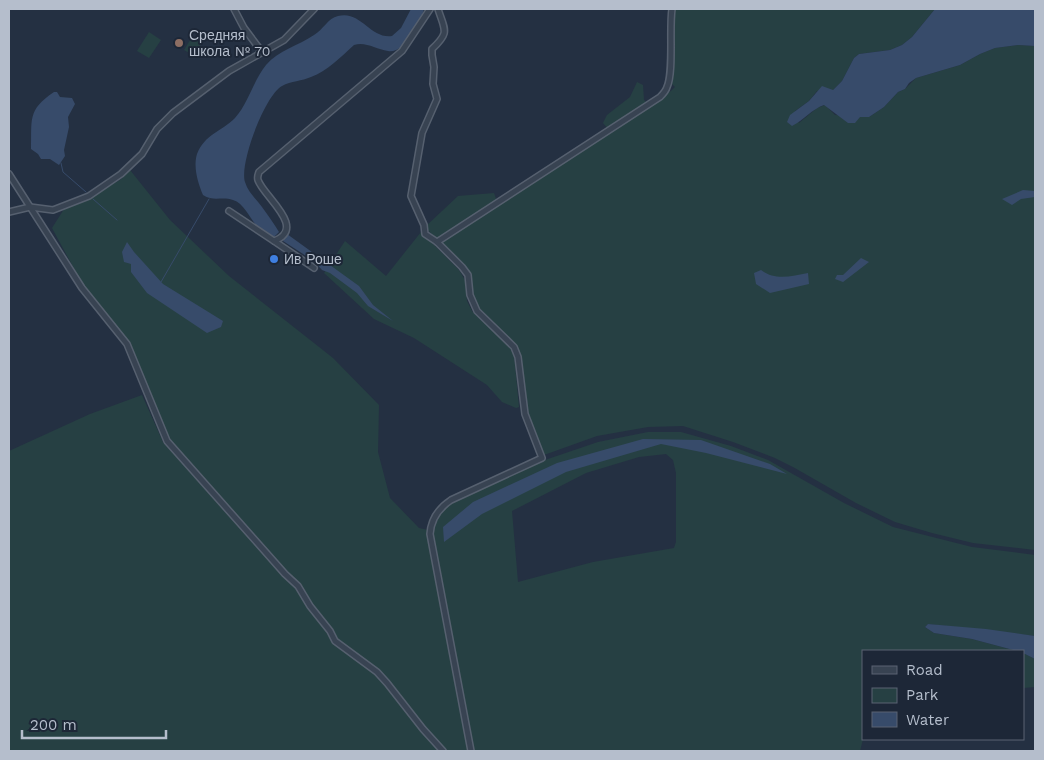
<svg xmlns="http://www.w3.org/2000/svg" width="1044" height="760" font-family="'Work Sans',sans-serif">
  <rect width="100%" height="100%" fill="#243042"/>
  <g fill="#264043" fill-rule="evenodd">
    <polygon points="672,9 935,9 912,37 902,45 890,50 859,54 854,58 842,81 833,90 817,91 809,101 795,111 799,123 817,108 825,105 835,115 869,117 884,107 898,92 905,89 916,78 960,65 980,54 995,48 1018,45 1035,46 1035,550 973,543 932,533 895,522 856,503 793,467 775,458 733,442 683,426 648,427 597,436 544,455 527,415 519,352 476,310 463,266 425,227 458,196 494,193 497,202 608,129 603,123 607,115 630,97 637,82 643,85 644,100 648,104 671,91 675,87 672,84 671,80"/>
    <polygon points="149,32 161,40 149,58 137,51"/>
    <polygon points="192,37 202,43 193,55 184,50"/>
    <polygon points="130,170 170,220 229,276 333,358 379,405 378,452 390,498 419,528 428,530 432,559 468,751 445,751 425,729 389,683 339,642 323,616 312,605 301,585 286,571 170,441 128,341 84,287 52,228 66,206 88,198 120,180"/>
    <polygon points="421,232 459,270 465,280 467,301 472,311 507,343 514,354 519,407 516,408 502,402 487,385 414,338 374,319 324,273 345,241 386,276"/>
    <polygon points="142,395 163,442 283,576 296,587 328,632 376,673 442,751 9,751 9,451 90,414"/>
    <path d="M648,432H681L731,446L768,460L844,503L893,527L972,547L1035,555V636L928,624L925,627L934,633L972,639L1017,651H863V739L860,751H473L433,539C433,523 440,512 452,502L542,461L598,442ZM666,454L673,460L676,473V542L674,548L593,562L518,582L512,511L586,473L639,457Z"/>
    <polygon points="1023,653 1035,659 1035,687 1023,688"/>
  </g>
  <g fill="#374b6a">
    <path d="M411,9H424C420,23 405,54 388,51C376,49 365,41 354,45C341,57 327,71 311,77C302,81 291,81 282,86C265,95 239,164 245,182C248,192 256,199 262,207C268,215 274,224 279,232L274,237C268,234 261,231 257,226C250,219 244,203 233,200C222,196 214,202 203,195C198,183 193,167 197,154C205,134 221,132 235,118C249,102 253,81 266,65C279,50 298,46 314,35C323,30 328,18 338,16C361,10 370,39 392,36L401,28Z"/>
    <path d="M935,9H1035V46L1018,45L995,48L980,54L960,65L916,78L909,83L905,89L898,92L884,107L869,117H860L855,123H848L824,105C812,109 804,120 792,126L787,122L790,115L809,101L822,86L833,90L842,81L854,58L859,54L890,50L902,45L912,37Z"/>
    <path d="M54,92H57L60,97L72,98L75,104L68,117L69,127L64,150L65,156L59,165L50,159H41L38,154L31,149C32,120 27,110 54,92Z"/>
    <polygon points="1023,190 1035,191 1035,197 1021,199 1012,205 1002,199"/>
    <polygon points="287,234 359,286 373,305 393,321 368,306 357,293 330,273 322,270 314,261 283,241"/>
    <polygon points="127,242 134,252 163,284 223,321 221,327 207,333 147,293 131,272 131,264 124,262 122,252"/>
    <polygon points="861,258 869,262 843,282 835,279 837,275 843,275"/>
    <path d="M761,270C775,281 792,276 808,273L809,284L770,293L756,284L754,273Z"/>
    <polygon points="643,439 701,440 770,464 787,474 706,453 661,444 566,472 482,514 444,542 443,527 473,502 557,463"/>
    <polygon points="928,624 986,629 1035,636 1035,659 1023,653 1023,651 1017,651 972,639 934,633 925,627"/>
  </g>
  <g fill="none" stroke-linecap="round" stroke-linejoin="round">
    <g stroke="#374b6a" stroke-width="1">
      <polyline points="61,163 63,172 86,192"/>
      <polyline points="93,199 117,220"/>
      <polyline points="161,282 209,199"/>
    </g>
    <g stroke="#56606f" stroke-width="8">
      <g id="street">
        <polyline points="234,9 244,28 262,52"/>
        <path d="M438,9C445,31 450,32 432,49V55L434,67L433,84L437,99L422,133L411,196L424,225L425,234L437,242L462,267L468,275L470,295L477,311L514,347L518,357L525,414L542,458L451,500C439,508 431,520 430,534L471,751"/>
        <polyline points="9,174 82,288 127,344 167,441 285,574 298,586 310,606 330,631 335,641 377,672 387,683 423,729 443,751"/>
        <path d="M229,211L274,241C308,228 263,196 258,180C257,177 258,175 259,172L402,51L430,9"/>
        <polyline points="9,212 30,207 53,210 89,196 121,174 142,154 157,129 173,113 229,71 284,40 314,9"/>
        <polyline points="274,241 314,268"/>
        <path d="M437,242L660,97C663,94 666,91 667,87C674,72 669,28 672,9"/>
      </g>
    </g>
    <use href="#street" stroke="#384352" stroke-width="5"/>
  </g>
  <circle fill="#8d6e63" stroke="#1d2737" stroke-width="2" cx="179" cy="43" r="5"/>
  <circle fill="#3f7fe0" stroke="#1d2737" stroke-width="2" cx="274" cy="259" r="5"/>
  <g text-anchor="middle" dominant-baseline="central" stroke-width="4" stroke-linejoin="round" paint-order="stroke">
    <g font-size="14" fill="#b5becc" stroke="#1d2737" text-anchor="start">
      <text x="189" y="35">Средняя<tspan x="189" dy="16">школа № 70</tspan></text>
      <text x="284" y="259">Ив Роше</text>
    </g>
  </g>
  <rect width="1044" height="760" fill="none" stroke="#b5becc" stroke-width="20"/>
  <rect x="862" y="650" width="162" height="90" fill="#1d2737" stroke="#5a6373"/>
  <rect x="872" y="666" width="25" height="8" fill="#384352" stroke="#5a6373"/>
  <text x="906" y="675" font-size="15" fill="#b5becc">Road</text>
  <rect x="872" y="688" width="25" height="15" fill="#264043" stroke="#5a6373"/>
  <text x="906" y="700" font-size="15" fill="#b5becc">Park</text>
  <rect x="872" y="712" width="25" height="15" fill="#374b6a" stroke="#5a6373"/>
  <text x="906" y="725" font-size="15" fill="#b5becc">Water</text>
  <path d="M22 730v8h144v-8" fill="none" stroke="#b5becc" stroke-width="2.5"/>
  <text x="30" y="730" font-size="15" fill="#b5becc" stroke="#1d2737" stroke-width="4" paint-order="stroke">200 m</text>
</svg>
